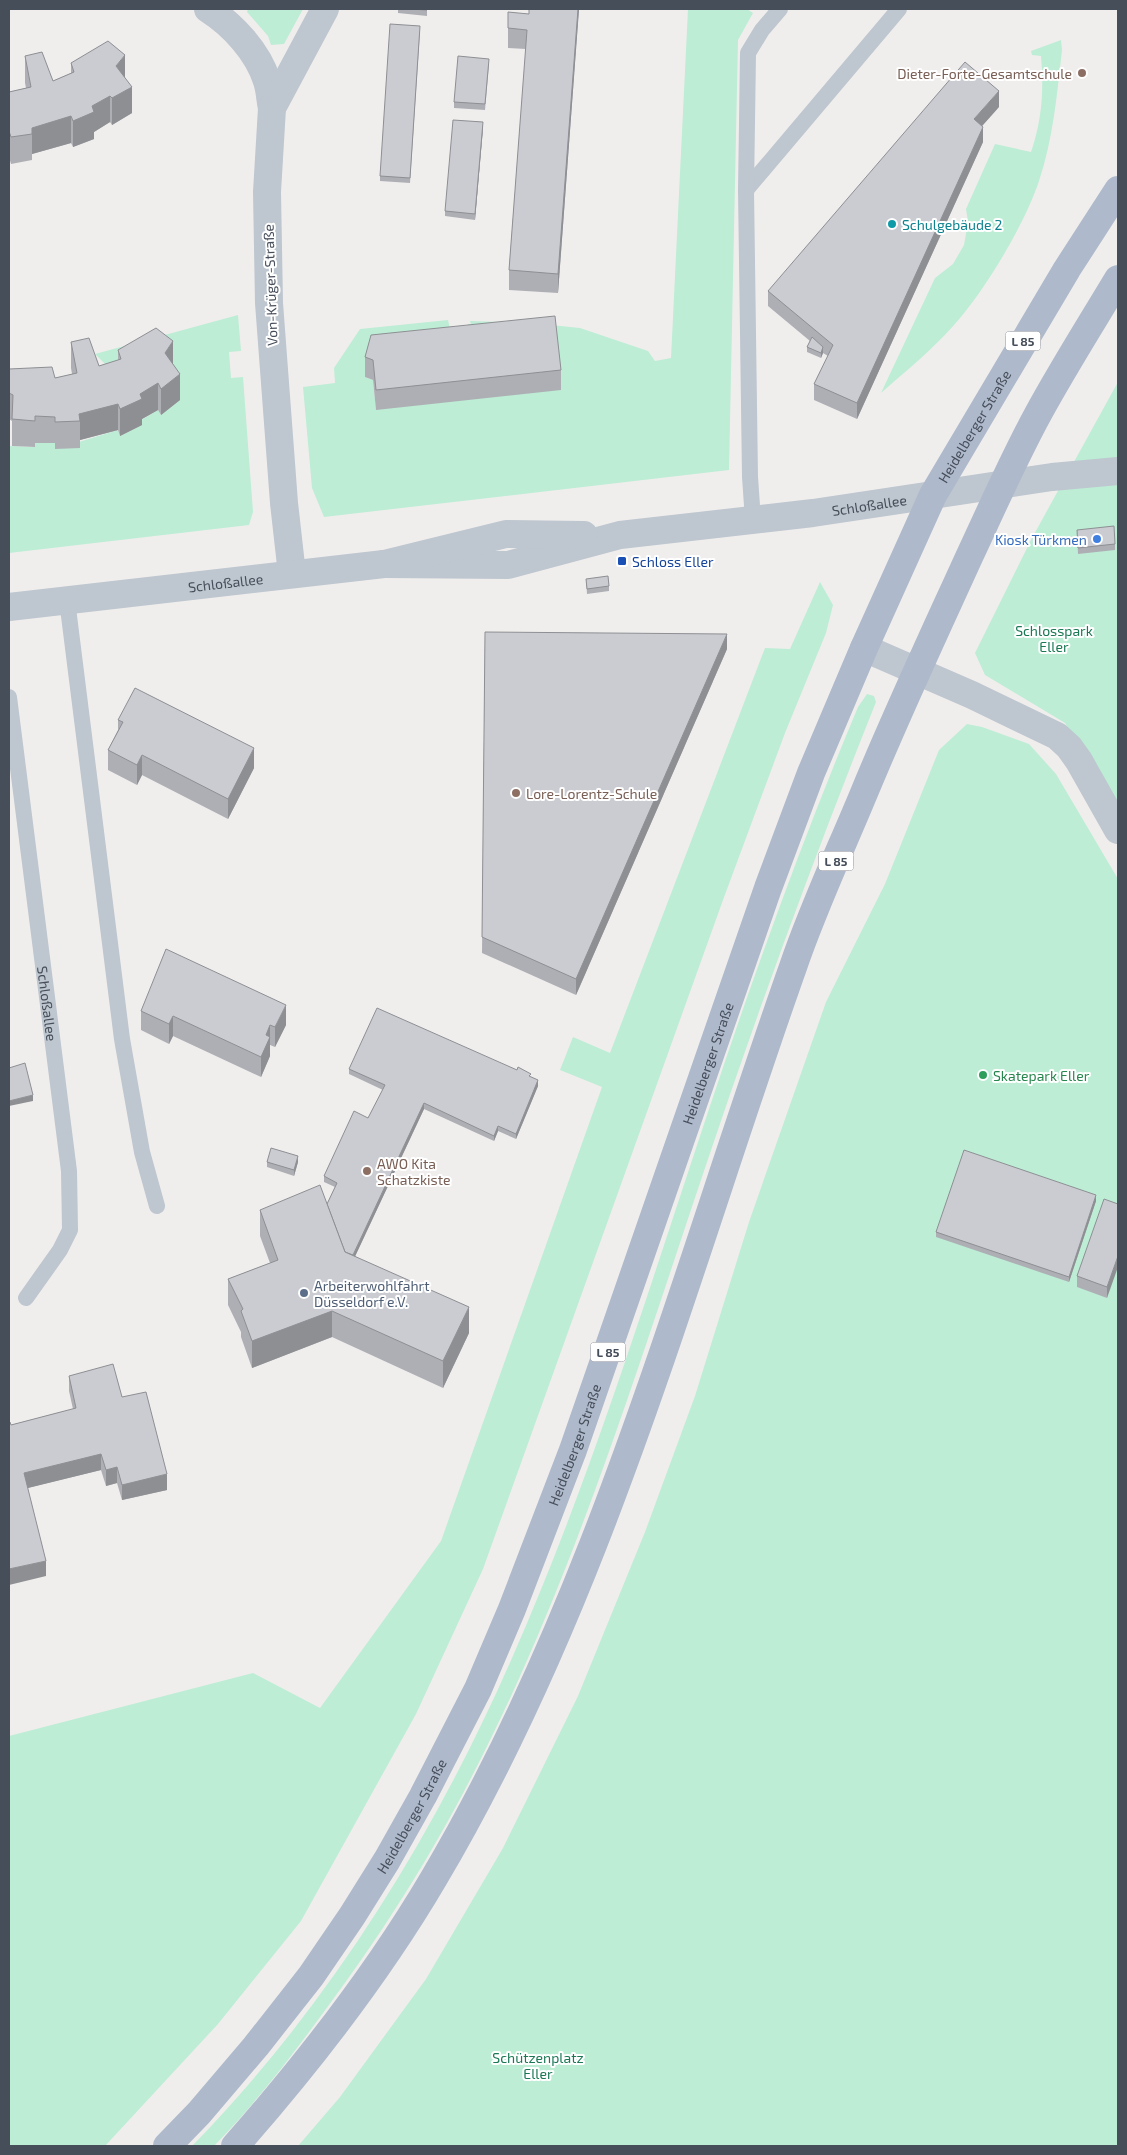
<svg xmlns="http://www.w3.org/2000/svg" width="1127" height="2155" font-family="'Exo 2',sans-serif">
  <rect width="100%" height="100%" fill="#f0eeed"/>
  <g fill="#bdedd5">
    <polygon points="248,9 303,9 284,44 271,45 268,36 247,12"/>
    <polygon points="688,9 747,9 753,13 738,40 729,470 324,517 312,488 303,387 335,383 334,368 360,329 448,320 454,347 365,377 373,380 376,410 470,345 468,324 471,324 470,321 531,323 580,328 648,351 655,361 671,358"/>
    <path d="M1061,40L1062,50C1057,95 1053,139 1039,181C1025,224 984,292 954,325C932,350 906,371 881,393L935,278L953,264L964,245L968,222L966,209L995,144L1031,152C1042,121 1044,89 1041,56L1032,55L1031,51Z"/>
    <polygon points="238,315 241,351 229,352 231,378 243,377 253,512 249,525 9,553 9,446 34,447 35,443 55,443 56,449 118,430 120,436 142,425 141,420 158,410 161,415 180,400 118,377 95,354"/>
    <polygon points="1118,382 1118,814 1065,723 985,675 975,653 1032,538"/>
    <polygon points="820,582 833,605 826,633 785,733 723,900 483,1569 416,1714 301,1921 218,2024 105,2146 9,2146 9,1736 253,1673 320,1708 441,1541 602,1087 560,1070 573,1037 610,1053 765,648 790,649"/>
    <path d="M867,694L874,696L876,702C814,857 757,1013 704,1171C628,1397 556,1634 436,1842C403,1900 365,1956 326,2009C291,2057 255,2104 214,2146H192C328,2007 434,1836 512,1658C591,1479 648,1291 710,1106C755,971 803,838 858,707Z"/>
    <polygon points="967,724 982,727 1029,744 1056,774 1118,879 1118,2146 298,2146 340,2097 426,1979 503,1848 578,1696 645,1532 695,1396 749,1222 826,1002 885,884 939,750"/>
  </g>
  <g fill="none" stroke-linecap="round" stroke-linejoin="round">
    <g stroke="#bec6cf" stroke-width="16">
      <polyline points="746,190 899,9"/>
      <polyline points="753,520 750,477 746,190 748,53 762,30 780,9"/>
      <polyline points="67,600 122,1039 142,1152 157,1206"/>
      <path id="s1" d="M9,697L69,1171L70,1230L60,1250L26,1298"/>
    </g>
    <g stroke="#bec6cf" stroke-width="28">
      <path d="M208,9C233,25 258,52 267,81C270,90 270,100 272,108"/>
      <path id="s2" d="M384,564L508,565L620,535L813,513L1052,477L1118,471"/>
      <polyline points="292,574 284,503 269,303 267,192 272,108 325,9"/>
      <path id="s3" d="M9,607L384,564L506,534L584,535"/>
      <polyline points="864,648 972,695 1057,736 1069,747 1079,761 1118,830"/>
    </g>
    <g stroke="#aeb9cb" stroke-width="28">
      <path id="s4" d="M167,2146L199,2113L256,2046L311,1976L352,1916L387,1860L423,1796L478,1689L512,1609L573,1450L768,888L811,773L864,648L933,495L1067,269L1118,190"/>
      <path d="M235,2146C309,2062 377,1975 434,1878C601,1596 684,1274 793,967C813,908 840,851 864,793C897,713 934,634 970,555C992,508 1013,460 1038,414C1063,368 1091,324 1118,279"/>
    </g>
  </g>
  <g fill="#aeafb5">
    <polygon points="398,9 427,9 427,16 398,13"/>
    <polygon points="579,9 558,293 509,290 509,270 526,49 508,48 508,28 529,14"/>
    <polygon points="420,31 410,183 380,181 380,176"/>
    <polygon points="25,56 53,81 71,73 71,63 125,78 132,113 112,125 110,122 94,132 94,139 73,147 71,143 32,154 32,160 11,164 9,157 9,92 26,88 25,83"/>
    <polygon points="489,64 485,110 454,108 454,102"/>
    <polygon points="999,107 982,126 983,142 857,419 814,400 814,384 828,356 823,353 821,358 807,352 807,347 810,341 768,306 768,291"/>
    <polygon points="483,128 475,220 445,216 445,211"/>
    <polygon points="71,342 99,366 118,360 118,350 173,364 180,400 161,415 158,410 142,419 142,425 120,436 118,430 80,440 80,448 55,449 55,443 35,443 35,447 12,446 12,421 9,419 9,369 55,378 72,374 71,368"/>
    <polygon points="365,357 561,370 561,390 376,410 373,380 365,377"/>
    <polygon points="1077,530 1115,544 1115,550 1078,554"/>
    <polygon points="586,579 609,586 609,591 587,594"/>
    <polygon points="485,632 727,649 576,995 482,953"/>
    <polygon points="118,720 254,768 228,819 142,775 137,785 108,770 108,750 118,730"/>
    <polygon points="141,1011 286,1025 275,1047 270,1045 270,1056 261,1077 173,1036 169,1044 141,1030"/>
    <polygon points="349,1069 531,1077 538,1086 516,1139 498,1131 494,1141 424,1109 355,1256 469,1333 443,1388 332,1337 252,1368 241,1337 241,1332 228,1305 228,1279 270,1263 260,1236 260,1210 327,1204 335,1187 324,1182 324,1176 368,1118 383,1090 349,1074"/>
    <polygon points="267,1162 298,1162 294,1176 267,1167"/>
    <polygon points="1096,1201 1069,1282 936,1237 936,1232"/>
    <polygon points="1118,1204 1107,1298 1077,1287 1077,1276"/>
    <polygon points="69,1376 122,1397 167,1490 122,1500 117,1483 106,1486 101,1470 27,1488 46,1576 11,1425 73,1409 69,1391"/>
  </g>
  <g fill="#8d8f93">
    <polygon points="578,9 579,9 558,293 558,274"/>
    <polygon points="125,55 125,81 116,66"/>
    <polygon points="132,87 132,113 112,125 112,98"/>
    <polygon points="999,91 999,107 974,135 974,119"/>
    <polygon points="110,96 110,122 94,132 94,139 73,147 73,121 92,106"/>
    <polygon points="71,116 71,143 32,154 32,128"/>
    <polygon points="483,122 483,128 475,220 475,214"/>
    <polygon points="983,127 983,142 857,419 857,403"/>
    <polygon points="173,341 173,368 165,353"/>
    <polygon points="823,347 823,353 821,358 821,353"/>
    <polygon points="180,374 180,400 161,415 161,389"/>
    <polygon points="158,383 158,410 142,419 142,425 120,436 120,409 140,394"/>
    <polygon points="118,404 118,430 80,440 80,421 79,414"/>
    <polygon points="727,634 727,649 576,995 576,979"/>
    <polygon points="254,748 254,768 228,819 228,799"/>
    <polygon points="142,755 142,775 137,785 137,765"/>
    <polygon points="286,1005 286,1025 275,1047 275,1027"/>
    <polygon points="173,1016 173,1036 169,1044 169,1024"/>
    <polygon points="270,1025 270,1056 261,1077 261,1057 266,1035"/>
    <polygon points="538,1080 538,1086 516,1139 516,1134"/>
    <polygon points="33,1095 33,1101 9,1106 9,1101"/>
    <polygon points="424,1103 424,1109 345,1278 345,1273"/>
    <polygon points="498,1126 498,1131 494,1141 494,1136"/>
    <polygon points="298,1156 298,1162 294,1176 294,1170"/>
    <polygon points="1096,1195 1096,1201 1069,1282 1069,1277"/>
    <polygon points="1118,1256 1118,1267 1107,1298 1107,1287"/>
    <polygon points="469,1307 469,1333 443,1388 443,1361"/>
    <polygon points="332,1311 332,1337 252,1368 252,1341"/>
    <polygon points="101,1454 101,1470 24,1489 24,1473"/>
    <polygon points="117,1467 117,1483 106,1486 106,1470"/>
    <polygon points="167,1474 167,1490 122,1500 122,1485"/>
    <polygon points="46,1561 46,1576 9,1585 9,1569"/>
  </g>
  <g fill="#caccd2" stroke="#8d8f93">
    <polygon points="409,9 427,9 427,10"/>
    <polygon points="529,9 578,9 558,274 509,270 527,30 508,28 508,12 529,14"/>
    <polygon points="390,24 420,26 410,178 380,176"/>
    <polygon points="108,41 125,55 116,66 132,87 112,98 110,96 92,106 94,112 73,121 71,116 32,128 32,134 11,137 9,131 9,92 31,87 25,56 42,52 53,81 74,72 71,63"/>
    <polygon points="458,56 489,59 485,104 454,102"/>
    <polygon points="965,62 999,91 974,119 983,127 857,403 814,384 833,345 768,291"/>
    <polygon points="453,120 483,122 475,214 445,211"/>
    <polygon points="555,316 561,370 376,390 373,360 365,357 371,335"/>
    <polygon points="156,328 173,341 165,353 180,374 161,389 158,383 140,394 142,399 120,409 118,404 79,414 80,421 55,422 55,417 35,416 35,421 12,419 13,395 9,393 9,369 52,367 55,378 77,373 71,342 89,338 99,366 121,359 118,350"/>
    <polygon points="812,337 823,347 821,353 807,347"/>
    <polygon points="1114,526 1115,544 1078,548 1077,530"/>
    <polygon points="608,576 609,586 587,589 586,579"/>
    <polygon points="485,632 727,634 576,979 482,937"/>
    <polygon points="135,688 254,748 228,799 142,755 137,765 108,750 123,722 118,720"/>
    <polygon points="166,949 286,1005 275,1027 270,1025 266,1035 270,1037 261,1057 173,1016 169,1024 141,1011"/>
    <polygon points="377,1008 517,1070 518,1067 531,1074 529,1076 538,1080 516,1134 498,1126 494,1136 424,1103 353,1255 345,1252 327,1204 337,1183 324,1176 354,1111 368,1118 385,1085 349,1069"/>
    <polygon points="25,1063 33,1095 9,1101 9,1068"/>
    <polygon points="271,1148 298,1156 294,1170 267,1162"/>
    <polygon points="964,1150 1096,1195 1069,1277 936,1232"/>
    <polygon points="320,1185 345,1252 469,1307 443,1361 332,1311 252,1341 241,1311 243,1309 228,1279 278,1260 260,1210"/>
    <polygon points="1104,1199 1118,1204 1118,1256 1107,1287 1077,1276"/>
    <polygon points="113,1364 122,1397 146,1392 167,1474 122,1485 117,1467 106,1470 101,1454 24,1473 46,1561 9,1569 9,1422 10,1422 11,1425 76,1408 69,1376"/>
  </g>
  <g fill="#8d6e63" stroke="#fff" stroke-width="2">
    <circle cx="1082" cy="73" r="5"/>
    <circle cx="516" cy="793" r="5"/>
    <circle cx="367" cy="1171" r="5"/>
  </g>
  <circle fill="#0f9aa8" stroke="#fff" stroke-width="2" cx="892" cy="224" r="5"/>
  <circle fill="#3f7fe0" stroke="#fff" stroke-width="2" cx="1097" cy="539" r="5"/>
  <rect fill="#1a4fb4" stroke="#fff" stroke-width="2" x="617" y="556" width="10" height="10" rx="2.5"/>
  <circle fill="#2e9e5b" stroke="#fff" stroke-width="2" cx="983" cy="1075" r="5"/>
  <circle fill="#5c6f8a" stroke="#fff" stroke-width="2" cx="304" cy="1293" r="5"/>
  <g text-anchor="middle" dominant-baseline="central" stroke-width="4" stroke-linejoin="round" paint-order="stroke">
    <g fill="#fff" stroke="#7e838c" stroke-width="1">
      <rect x="1005.5" y="331.5" width="35" height="19" rx="4"/>
      <rect x="818.5" y="851.5" width="35" height="19" rx="4"/>
      <rect x="590.5" y="1342.5" width="35" height="19" rx="4"/>
    </g>
    <g font-size="12" font-weight="bold" fill="#464e5a">
      <text x="1023" y="341">L 85</text>
      <text x="836" y="861">L 85</text>
      <text x="608" y="1352">L 85</text>
    </g>
    <g font-size="14" fill="#785e54" stroke="#fff" text-anchor="start">
      <text x="1072" y="73" text-anchor="end">Dieter-Forte-Gesamtschule</text>
      <text x="526" y="793">Lore-Lorentz-Schule</text>
      <text x="377" y="1163">AWO Kita<tspan x="377" dy="16">Schatzkiste</tspan></text>
    </g>
    <g font-size="14" fill="#0d838f" stroke="#fff" text-anchor="start">
      <text x="902" y="224">Schulgebäude 2</text>
    </g>
    <g font-size="14" fill="#464e5a" stroke="#fff">
      <text transform="translate(270 285) rotate(-92)">Von-Krüger-Straße</text>
      <text stroke="none"><textPath href="#s4" startOffset="1914">Heidelberger Straße</textPath></text>
      <text stroke="none"><textPath href="#s2" startOffset="491">Schloßallee</textPath></text>
      <text stroke="none"><textPath href="#s3" startOffset="218">Schloßallee</textPath></text>
      <text stroke="none"><textPath href="#s1" startOffset="309">Schloßallee</textPath></text>
      <text stroke="none"><textPath href="#s4" startOffset="1222">Heidelberger Straße</textPath></text>
      <text stroke="none"><textPath href="#s4" startOffset="818">Heidelberger Straße</textPath></text>
      <text stroke="none"><textPath href="#s4" startOffset="412">Heidelberger Straße</textPath></text>
    </g>
    <g font-size="14" fill="#366cbe" stroke="#fff" text-anchor="end">
      <text x="1087" y="539">Kiosk Türkmen</text>
    </g>
    <g font-size="14" fill="#164399" stroke="#fff" text-anchor="start">
      <text x="632" y="561">Schloss Eller</text>
    </g>
    <g font-size="14" fill="#1a7854" stroke="#fff">
      <text x="1054" y="630">Schlosspark<tspan x="1054" dy="16">Eller</tspan></text>
      <text x="538" y="2057">Schützenplatz<tspan x="538" dy="16">Eller</tspan></text>
    </g>
    <g font-size="14" fill="#27864d" stroke="#fff" text-anchor="start">
      <text x="993" y="1075">Skatepark Eller</text>
    </g>
    <g font-size="14" fill="#4e5e75" stroke="#fff" text-anchor="start">
      <text x="314" y="1285">Arbeiterwohlfahrt<tspan x="314" dy="16">Düsseldorf e.V.</tspan></text>
    </g>
  </g>
  <rect width="1127" height="2155" fill="none" stroke="#464e5a" stroke-width="20"/>
</svg>
